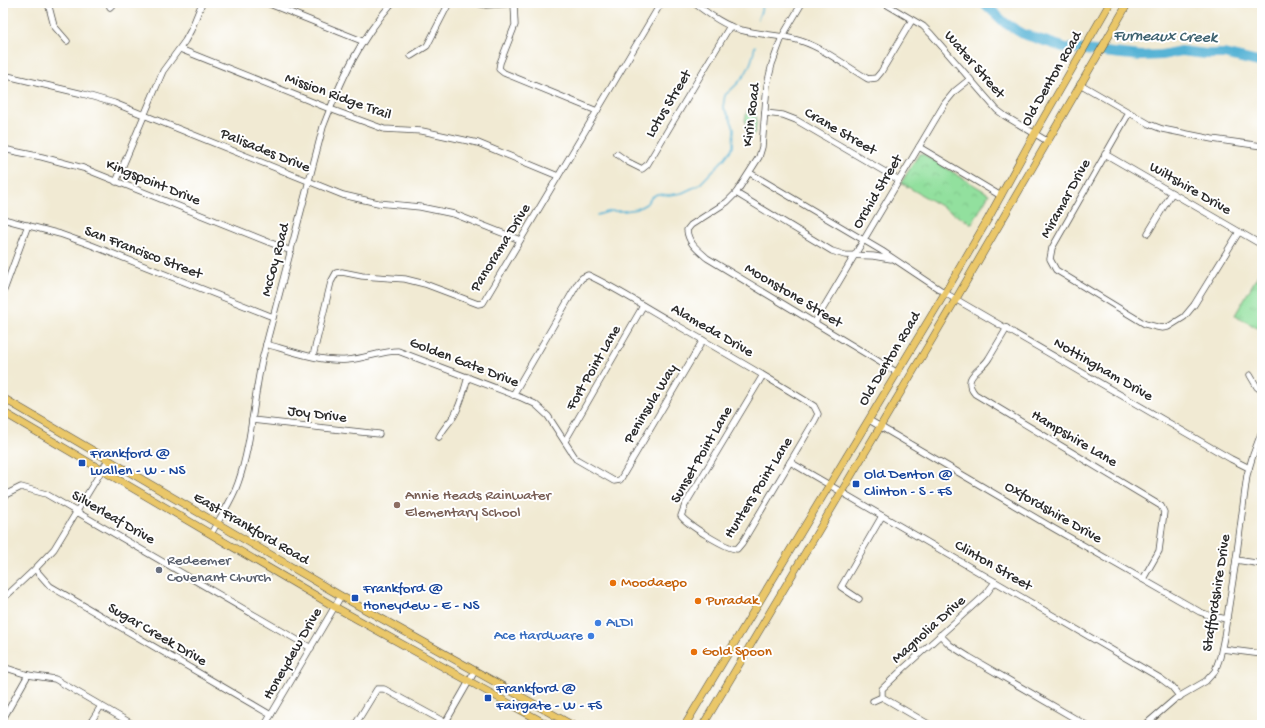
<svg xmlns="http://www.w3.org/2000/svg" width="1265" height="728" font-family="'Gochi Hand',sans-serif">
  <defs>
    <pattern id="grass-tufts" width="24" height="20" patternUnits="userSpaceOnUse"><rect width="24" height="20" fill="#92e09e"/><path d="M3 7l-1-3M5 7V3M7 7l1-3M15 17l-1-3M17 17v-4M19 17l1-3" fill="none" stroke="#7ec088"/></pattern>
    <pattern id="park-crowns" width="20" height="18" patternUnits="userSpaceOnUse"><rect width="20" height="18" fill="#92e09e"/><path d="M2 6a3 3 0 1 1 6 0M12 15a3 3 0 1 1 6 0" fill="none" stroke="#7ec088"/></pattern>
  </defs>
  <rect width="100%" height="100%" fill="#fff"/>
  <filter id="ink" filterUnits="userSpaceOnUse"><feTurbulence type="fractalNoise" baseFrequency=".025" numOctaves="2"/><feDisplacementMap in="SourceGraphic" scale="8" xChannelSelector="R" yChannelSelector="G"/><feConvolveMatrix kernelMatrix="1 2 1 2 8 2 1 2 1" color-interpolation-filters="sRGB"/></filter>
  <filter id="wash" filterUnits="userSpaceOnUse"><feTurbulence type="fractalNoise" baseFrequency=".012" numOctaves="4" result="noise"/><feDisplacementMap in="SourceGraphic" scale="16" xChannelSelector="R" yChannelSelector="G"/><feGaussianBlur stdDeviation="0.9" result="paint"/><feColorMatrix in="noise" values="0 0 0 0 0 0 0 0 0 0 0 0 0 0 0 0 0 1.4 0 .05"/><feComposite in="paint" operator="in"/></filter>
  <g filter="url(#wash)">
    <rect width="100%" height="100%" fill="#f1ead3"/>
    <polygon fill="url(#grass-tufts)" stroke="#5e8664" points="1262,268 1262,331 1235,315"/>
    <g fill="url(#park-crowns)" stroke="#5e8664">
      <path d="M751,107L755,110C756,117 758,131 752,136L746,132L747,126L745,120L747,111Z"/>
      <polygon points="919,154 923,154 989,194 972,224 901,183"/>
    </g>
    <g fill="none" stroke-linecap="round" stroke-linejoin="round">
      <g stroke="#57b3d5" stroke-width="1.5">
        <polyline points="758,19 764,3"/>
        <path d="M597,215L611,211H624L637,209L646,204L652,197L657,194L669,195L682,193L699,185L724,159L733,147L734,128L730,118L723,107L725,95C743,80 751,70 755,46"/>
      </g>
      <polyline stroke="#57b3d5" stroke-width="10" points="984,3 1005,23 1023,34 1066,48 1141,56 1162,55 1181,51 1206,54 1224,54 1262,63"/>
    </g>
  </g>
  <g filter="url(#ink)">
    <g fill="none" stroke-linecap="round" stroke-linejoin="round">
      <g stroke="#494844" stroke-width="7">
        <g id="minor">
          <polyline points="48,3 54,26 67,41"/>
          <polyline points="267,3 362,41"/>
          <polyline points="476,3 486,5 517,3"/>
          <path d="M694,3C709,14 723,25 741,30C761,35 782,35 801,41C825,49 846,66 868,79L876,78L881,72L912,20"/>
          <path d="M802,3L782,37L772,64L767,85L762,147L759,157L736,193L727,202L691,225L687,230C688,243 698,250 707,258L898,373"/>
          <polyline points="884,3 923,26 931,34 997,110 1005,116 1047,141"/>
          <polyline points="514,4 515,25 500,63 499,69 504,73 597,111"/>
          <polyline points="110,7 114,3"/>
          <polyline points="180,49 330,109 384,129 422,131 478,143 558,176"/>
          <polyline points="411,56 427,46 449,3"/>
          <polyline points="3,75 83,94 114,103 343,195 378,203 420,207 454,214 520,240"/>
          <polyline points="1080,84 1149,124 1162,129 1212,139 1262,146"/>
          <polyline points="765,113 783,115 796,120 899,180"/>
          <polyline points="1129,113 1052,248 1050,259 1056,270 1145,324 1157,327 1162,328 1168,327 1184,317 1194,305 1239,232"/>
          <polyline points="919,147 1001,196"/>
          <polyline points="3,149 42,157 83,168 291,251"/>
          <polyline points="617,154 628,162 642,169 647,165 730,26"/>
          <polyline points="1105,154 1262,245"/>
          <polyline points="750,173 882,251 945,293 1231,459 1249,468"/>
          <polyline points="116,182 163,71 185,41 191,30 202,3"/>
          <polyline points="736,193 832,251 845,255 873,256 891,259"/>
          <polyline points="3,219 60,234 91,245 273,317"/>
          <polyline points="1148,233 1172,193"/>
          <polyline points="3,293 28,225"/>
          <polyline points="815,322 945,103 955,91 970,79"/>
          <path d="M1007,328C1001,338 995,348 989,358C982,371 960,376 975,394L1161,506L1164,512L1159,551L1143,579"/>
          <path d="M266,344C291,351 320,362 347,360C365,359 381,351 398,351L522,398L535,404L548,416L576,459L614,481L620,480L703,340"/>
          <polyline points="313,356 331,282 336,273 342,272 362,276 405,279 425,284 478,304 483,303 661,3"/>
          <polyline points="1250,375 1257,387 1262,391"/>
          <path d="M513,395L578,283L582,278L588,275C618,289 646,308 675,324C722,351 769,378 814,406L818,414L815,420L742,543L737,549C726,549 688,525 681,516L685,505L763,375"/>
          <polyline points="252,420 379,434"/>
          <polyline points="869,420 1053,528 1200,612 1211,616 1227,619"/>
          <path d="M439,437C443,429 449,423 454,416C461,404 464,390 468,377"/>
          <polyline points="565,441 643,306"/>
          <polyline points="790,462 1160,678 1172,687 1180,697"/>
          <polyline points="3,496 21,487 46,494 311,648"/>
          <path d="M211,534C220,517 232,501 238,483C252,443 253,400 262,360L323,127C341,80 358,42 392,3"/>
          <polyline points="1236,560 1262,564"/>
          <polyline points="35,569 50,586 271,715"/>
          <polyline points="3,599 35,569 54,549 108,460"/>
          <polyline points="859,599 841,587 882,516"/>
          <polyline points="940,635 950,645 969,657 1086,725"/>
          <polyline points="1222,649 1262,654"/>
          <polyline points="3,667 28,675 55,679 134,725"/>
          <polyline points="873,701 882,697"/>
          <polyline points="3,719 28,675"/>
          <polyline points="89,725 101,706"/>
          <polyline points="265,725 341,596"/>
          <polyline points="355,725 377,689 384,689 450,725"/>
          <polyline points="444,725 475,671"/>
          <polyline points="930,725 882,697 882,689 905,667 986,594 995,582"/>
          <polyline points="1145,725 1175,699 1206,681 1215,671 1220,657 1224,637 1236,560 1247,475 1253,455 1262,431"/>
        </g>
      </g>
      <g stroke="#494844" stroke-width="8">
        <g id="major">
          <polyline points="3,398 341,596 572,725"/>
          <polyline points="3,412 335,607 548,725"/>
          <polyline points="685,725 945,293 988,219 1035,133 1110,3"/>
          <polyline points="703,725 956,299 1128,3"/>
        </g>
      </g>
      <use href="#minor" stroke="#fff" stroke-width="5.5"/>
      <use href="#major" stroke="#eac769" stroke-width="7"/>
    </g>
  </g>
  <g fill="#1a4fb4" stroke="#fff" stroke-width="1.5">
    <rect x="78" y="459" width="8" height="8" rx="2"/>
    <rect x="852" y="480" width="8" height="8" rx="2"/>
    <rect x="351" y="594" width="8" height="8" rx="2"/>
    <rect x="484" y="694" width="8" height="8" rx="2"/>
  </g>
  <circle fill="#8d6e63" stroke="#fff" stroke-width="1.5" cx="397" cy="505" r="4"/>
  <circle fill="#6b7280" stroke="#fff" stroke-width="1.5" cx="159" cy="570" r="4"/>
  <g fill="#e8710a" stroke="#fff" stroke-width="1.5">
    <circle cx="613" cy="583" r="4"/>
    <circle cx="698" cy="601" r="4"/>
    <circle cx="694" cy="652" r="4"/>
  </g>
  <g fill="#3f7fe0" stroke="#fff" stroke-width="1.5">
    <circle cx="598" cy="623" r="4"/>
    <circle cx="591" cy="636" r="4"/>
  </g>
  <g text-anchor="middle" dominant-baseline="central" stroke-width="4" stroke-linejoin="round" paint-order="stroke">
    <g font-size="15" fill="#2b2b2b" stroke="#fff">
      <text transform="translate(974 65) rotate(49)">Water Street</text>
      <text transform="translate(1052 79) rotate(-60)">Old Denton Road</text>
      <text transform="translate(338 97) rotate(20)">Mission Ridge Trail</text>
      <text transform="translate(669 104) rotate(-59)">Lotus Street</text>
      <text transform="translate(752 115) rotate(-83)">Kirin Road</text>
      <text transform="translate(840 132) rotate(30)">Crane Street</text>
      <text transform="translate(265 151) rotate(22)">Palisades Drive</text>
      <text transform="translate(153 183) rotate(22)">Kingspoint Drive</text>
      <text transform="translate(1190 189) rotate(30)">Wiltshire Drive</text>
      <text transform="translate(878 192) rotate(-59)">Orchid Street</text>
      <text transform="translate(1066 199) rotate(-61)">Miramar Drive</text>
      <text transform="translate(501 248) rotate(-58)">Panorama Drive</text>
      <text transform="translate(143 253) rotate(21)">San Francisco Street</text>
      <text transform="translate(276 260) rotate(-75)">McCoy Road</text>
      <text transform="translate(793 296) rotate(31)">Moonstone Street</text>
      <text transform="translate(712 331) rotate(30)">Alameda Drive</text>
      <text transform="translate(890 359) rotate(-59)">Old Denton Road</text>
      <text transform="translate(464 363) rotate(21)">Golden Gate Drive</text>
      <text transform="translate(594 368) rotate(-60)">Fort Point Lane</text>
      <text transform="translate(1103 370) rotate(30)">Nottingham Drive</text>
      <text transform="translate(651 404) rotate(-59)">Peninsula Way</text>
      <text transform="translate(317 415) rotate(7)">Joy Drive</text>
      <text transform="translate(1074 439) rotate(31)">Hampshire Lane</text>
      <text transform="translate(702 455) rotate(-60)">Sunset Point Lane</text>
      <text transform="translate(759 488) rotate(-58)">Hunters Point Lane</text>
      <text transform="translate(1053 513) rotate(30)">Oxfordshire Drive</text>
      <text transform="translate(113 518) rotate(30)">Silverleaf Drive</text>
      <text transform="translate(251 529) rotate(30)">East Frankford Road</text>
      <text transform="translate(993 566) rotate(30)">Clinton Street</text>
      <text transform="translate(1217 593) rotate(-81)">Staffordshire Drive</text>
      <text transform="translate(929 630) rotate(-42)">Magnolia Drive</text>
      <text transform="translate(157 635) rotate(30)">Sugar Creek Drive</text>
      <text transform="translate(293 654) rotate(-60)">Honeydew Drive</text>
    </g>
    <g font-size="15" fill="#164399" stroke="#fff" text-anchor="start">
      <text x="90" y="454">Frankford @<tspan x="90" dy="17">Luallen - W - NS</tspan></text>
      <text x="864" y="475">Old Denton @<tspan x="864" dy="17">Clinton - S - FS</tspan></text>
      <text x="363" y="589">Frankford @<tspan x="363" dy="17">Honeydew - E - NS</tspan></text>
      <text x="496" y="689">Frankford @<tspan x="496" dy="17">Fairgate - W - FS</tspan></text>
    </g>
    <g font-size="15" fill="#785e54" stroke="#fff" text-anchor="start">
      <text x="405" y="496">Annie Heads Rainwater<tspan x="405" dy="17">Elementary School</tspan></text>
    </g>
    <g font-size="15" fill="#5b616d" stroke="#fff" text-anchor="start">
      <text x="167" y="561">Redeemer<tspan x="167" dy="17">Covenant Church</tspan></text>
    </g>
    <g font-size="15" fill="#c56008" stroke="#fff" text-anchor="start">
      <text x="621" y="583">Moodaepo</text>
      <text x="706" y="601">Puradak</text>
      <text x="702" y="652">Gold Spoon</text>
    </g>
    <g font-size="15" fill="#366cbe" stroke="#fff" text-anchor="start">
      <text x="606" y="623">ALDI</text>
      <text x="583" y="636" text-anchor="end">Ace Hardware</text>
    </g>
    <g font-size="16" font-style="italic" fill="#3d616f" stroke="#fff">
      <text transform="translate(1165 38) rotate(1)">Furneaux Creek</text>
    </g>
  </g>
  <rect width="1265" height="728" fill="none" stroke="#fff" stroke-width="16"/>
</svg>
